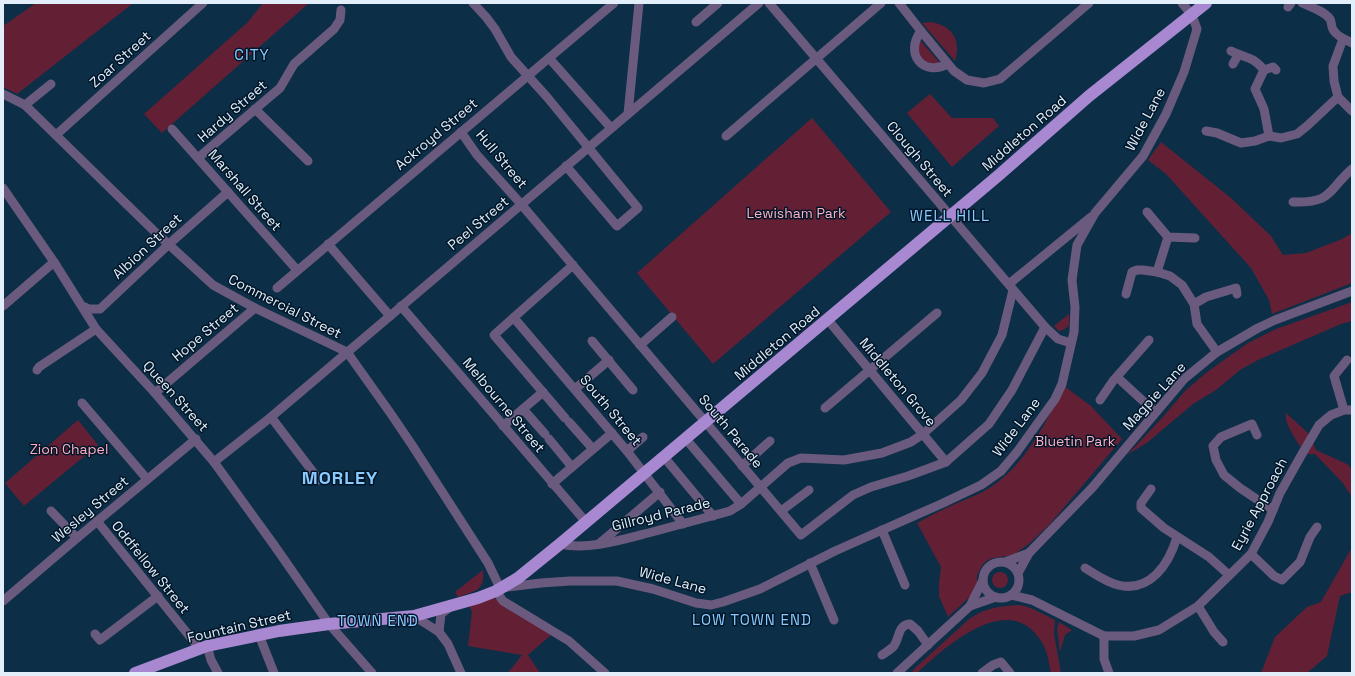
<svg xmlns="http://www.w3.org/2000/svg" width="1355" height="676" font-family="'Space Grotesk',sans-serif">
  <rect width="100%" height="100%" fill="#0c2e47"/>
  <g fill="#632035">
    <polygon points="36,3 131,3 132,4 17,94 3,87 3,26"/>
    <polygon points="263,3 309,3 162,133 144,114 248,22"/>
    <path d="M931,22C953,26 961,40 955,61L922,23Z"/>
    <path d="M919,39L940,63C921,65 917,55 919,39Z"/>
    <polygon points="930,94 952,118 993,118 999,126 952,167 907,113"/>
    <polygon points="812,118 891,212 713,364 637,273"/>
    <polygon points="1161,142 1231,198 1271,236 1283,255 1306,253 1342,239 1352,233 1352,283 1272,314 1269,300 1251,268 1166,174 1148,160"/>
    <polygon points="1352,302 1352,321 1341,324 1258,360 1240,370 1216,390 1193,404 1148,442 1127,455 1163,417 1185,391 1206,373 1228,357 1248,343 1276,329"/>
    <polygon points="1069,314 1069,325 1065,329 1059,331 1054,326"/>
    <path d="M1064,386L1091,406L1122,439L1050,524L1030,543L1013,555L993,558L988,560L983,564L977,575V586L973,594L948,617L939,596V583L941,567L917,523C933,514 950,506 967,499C973,496 980,494 986,490C1024,468 1045,424 1064,386Z"/>
    <path d="M1286,413L1308,433L1316,450L1349,465L1352,472V497L1342,482L1315,454H1306C1300,446 1283,423 1286,413Z"/>
    <polygon points="78,420 98,445 24,506 5,483"/>
    <polygon points="1352,521 1352,592 1340,596 1327,656 1307,673 1283,672 1282,673 1261,673 1275,637 1307,607 1321,602 1351,549"/>
    <path d="M483,570C485,591 475,591 458,597L455,592Z"/>
    <circle cx="1000" cy="580" r="8"/>
    <polygon points="492,597 552,634 528,655 540,673 507,673 511,669 522,655 468,646 472,612 469,605"/>
    <path d="M1020,605L1031,608L1055,620L1054,634L1061,673H1051C1049,663 1047,649 1041,641C1009,589 945,647 917,673H912L914,669L968,620C984,608 1001,606 1020,605Z"/>
    <polygon points="1059,622 1072,630 1065,635 1060,652 1057,629"/>
  </g>
  <g fill="none" stroke-linecap="round" stroke-linejoin="round">
    <g stroke="#6a5b7e" stroke-width="9">
      <polyline points="473,3 486,17 495,29 511,57 547,97 638,208 617,226 566,166"/>
      <polyline points="769,3 1045,327 1058,339 1071,343"/>
      <polyline points="899,3 921,31 954,71 967,80 984,83 1000,79 1089,3"/>
      <path d="M1302,3C1311,7 1324,11 1330,19C1332,23 1331,28 1334,31C1339,38 1345,39 1352,43"/>
      <polyline points="1288,7 1291,3"/>
      <polyline points="696,22 718,3"/>
      <path d="M921,31C904,54 923,77 948,64"/>
      <polyline points="1343,39 1333,66 1334,81 1338,97 1352,111"/>
      <path d="M1231,51C1247,59 1251,55 1264,70L1255,89L1264,109L1269,136"/>
      <polyline points="549,58 611,128"/>
      <polyline points="1233,64 1238,55"/>
      <polyline points="1264,70 1273,67 1276,70"/>
      <polyline points="3,94 25,105 153,230 213,285 255,308 347,352 391,414 412,445 488,563 500,588 541,583 570,581 617,581 653,589 696,603 711,605 723,602 760,589 835,551 941,504 981,485 1001,471 1017,452 1055,399 1062,384 1074,332 1075,307 1072,280 1077,245 1095,213 1143,156 1166,114 1184,72 1197,29 1192,15 1182,3"/>
      <polyline points="25,105 51,84"/>
      <polyline points="255,109 308,161"/>
      <polyline points="628,114 639,3"/>
      <polyline points="172,129 297,270"/>
      <polyline points="1206,131 1217,133 1241,143 1255,141 1269,136 1281,138 1297,134 1307,126 1338,97"/>
      <polyline points="461,132 477,155 521,204 801,535 853,495 871,487 908,476 946,462 989,424 1012,390 1045,327"/>
      <polyline points="56,135 203,3"/>
      <polyline points="726,136 881,3"/>
      <polyline points="198,158 280,88 294,64 334,29 340,20 341,10"/>
      <polyline points="3,188 54,262 96,329 155,393 214,462 274,545 329,624 372,673"/>
      <path d="M1293,202C1333,203 1327,191 1352,169"/>
      <polyline points="1147,212 1168,237 1195,238"/>
      <polyline points="328,244 390,316"/>
      <polyline points="1157,272 1168,237"/>
      <polyline points="1009,284 1091,217"/>
      <polyline points="277,288 614,3"/>
      <polyline points="1126,294 1132,272 1137,270 1143,270 1157,272 1170,276 1182,285 1194,304 1197,324 1217,352"/>
      <polyline points="1194,304 1206,297 1236,288 1237,294"/>
      <polyline points="3,306 54,262"/>
      <polyline points="82,306 89,309 100,309 169,244 228,192"/>
      <polyline points="401,306 586,522"/>
      <polyline points="514,318 627,451 683,524"/>
      <polyline points="828,320 946,462"/>
      <polyline points="592,341 633,390"/>
      <polyline points="640,345 672,317"/>
      <polyline points="37,370 39,367 96,329"/>
      <polyline points="1117,377 1155,412"/>
      <polyline points="575,389 609,360"/>
      <polyline points="155,393 255,308"/>
      <polyline points="1100,400 1113,381 1149,340"/>
      <polyline points="82,403 147,479"/>
      <polyline points="825,408 937,313"/>
      <polyline points="523,409 545,434"/>
      <polyline points="1344,410 1334,376 1347,360"/>
      <polyline points="271,417 319,480"/>
      <polyline points="565,418 494,335 573,265"/>
      <polyline points="569,422 593,449"/>
      <polyline points="503,426 543,392"/>
      <polyline points="1257,435 1252,424 1221,437 1213,446 1216,460 1224,475 1240,488 1273,510"/>
      <polyline points="685,438 741,504"/>
      <polyline points="549,439 572,467"/>
      <polyline points="627,451 643,437"/>
      <polyline points="664,457 713,516"/>
      <polyline points="214,462 271,417 759,3"/>
      <polyline points="742,466 770,441"/>
      <polyline points="552,484 612,433"/>
      <polyline points="1151,489 1141,503 1141,508 1164,528 1209,557 1229,575"/>
      <polyline points="51,511 77,538"/>
      <polyline points="781,511 809,490"/>
      <polyline points="97,521 199,648"/>
      <polyline points="882,530 905,585"/>
      <polyline points="600,543 660,492"/>
      <path d="M560,544C590,551 627,538 656,531C681,524 705,518 730,511L741,504L788,463L801,458L844,460L882,453L911,442L923,434L961,400L982,373L1002,335L1013,290"/>
      <polyline points="1251,554 1274,576 1282,580 1300,562 1310,537 1317,527"/>
      <polyline points="1005,562 1029,553"/>
      <circle cx="1001" cy="580" r="18"/>
      <polyline points="810,563 834,620"/>
      <path d="M1085,568C1095,574 1106,582 1118,585C1150,593 1169,564 1177,537"/>
      <polyline points="1018,573 1029,553 1092,488 1184,379 1217,352 1258,328 1275,320 1352,291"/>
      <polyline points="496,591 503,601 569,641 605,673"/>
      <polyline points="1011,595 1032,600 1104,636 1134,636 1159,630 1198,606 1251,554 1268,522 1280,493 1302,454 1319,425 1331,415 1344,410 1352,410"/>
      <polyline points="3,601 77,538 196,439"/>
      <polyline points="970,606 996,597"/>
      <polyline points="1198,606 1214,632 1223,642"/>
      <polyline points="414,616 439,632 448,644 461,673"/>
      <polyline points="439,632 441,614 449,608"/>
      <polyline points="95,634 100,640 158,596"/>
      <polyline points="259,635 274,673"/>
      <polyline points="1104,636 1104,659 1109,673"/>
      <polyline points="207,646 211,660 218,673"/>
      <path d="M882,655C886,652 890,650 893,647C900,639 897,625 910,624L918,631L928,645"/>
      <polyline points="897,673 970,606 983,580"/>
      <polyline points="982,673 993,665 1001,662 1010,673"/>
    </g>
    <polyline stroke="#a888d0" stroke-width="12" points="135,673 207,646 279,631 329,624 414,616 478,598 496,591 518,578 560,544 999,175 1089,96 1206,3"/>
  </g>
  <g text-anchor="middle" dominant-baseline="central" stroke-width="3" stroke-linejoin="round" paint-order="stroke">
    <g font-size="14" fill="#e2eef9" stroke="#001628">
      <text transform="translate(120 59) rotate(-42)">Zoar Street</text>
      <text transform="translate(232 111) rotate(-41)">Hardy Street</text>
      <text transform="translate(1145 119) rotate(-62)">Wide Lane</text>
      <text transform="translate(1024 133) rotate(-41)">Middleton Road</text>
      <text transform="translate(436 134) rotate(-40)">Ackroyd Street</text>
      <text transform="translate(502 159) rotate(50)">Hull Street</text>
      <text transform="translate(920 159) rotate(50)">Clough Street</text>
      <text transform="translate(245 190) rotate(49)">Marshall Street</text>
      <text transform="translate(478 223) rotate(-40)">Peel Street</text>
      <text transform="translate(147 246) rotate(-43)">Albion Street</text>
      <text transform="translate(285 306) rotate(27)">Commercial Street</text>
      <text transform="translate(205 332) rotate(-40)">Hope Street</text>
      <text transform="translate(777 343) rotate(-40)">Middleton Road</text>
      <text transform="translate(898 382) rotate(50)">Middleton Grove</text>
      <text transform="translate(176 396) rotate(48)">Queen Street</text>
      <text transform="translate(1154 396) rotate(-48)">Magpie Lane</text>
      <text transform="translate(504 405) rotate(50)">Melbourne Street</text>
      <text transform="translate(611 410) rotate(50)">South Street</text>
      <text transform="translate(1016 427) rotate(-53)">Wide Lane</text>
      <text transform="translate(731 431) rotate(50)">South Parade</text>
      <text transform="translate(1259 504) rotate(-62)">Eyrie Approach</text>
      <text transform="translate(90 509) rotate(-40)">Wesley Street</text>
      <text transform="translate(661 514) rotate(-14)">Gillroyd Parade</text>
      <text transform="translate(151 567) rotate(51)">Oddfellow Street</text>
      <text transform="translate(673 580) rotate(15)">Wide Lane</text>
      <text transform="translate(239 626) rotate(-13)">Fountain Street</text>
    </g>
    <g font-size="14" fill="#feafc1" stroke="#001628">
      <text x="796" y="213">Lewisham Park</text>
      <text x="1075" y="441">Bluetin Park</text>
      <text x="69" y="449">Zion Chapel</text>
    </g>
    <g font-size="15" letter-spacing="1" fill="#8acaff" stroke="#001628">
      <text x="252" y="54">CITY</text>
      <text x="950" y="215">WELL HILL</text>
      <text x="752" y="619">LOW TOWN END</text>
      <text x="378" y="620">TOWN END</text>
    </g>
    <g font-size="18" font-weight="bold" letter-spacing="1" fill="#8acaff" stroke="#001628">
      <text x="340" y="477">MORLEY</text>
    </g>
  </g>
  <rect width="1355" height="676" fill="none" stroke="#e2eef9" stroke-width="8"/>
</svg>
